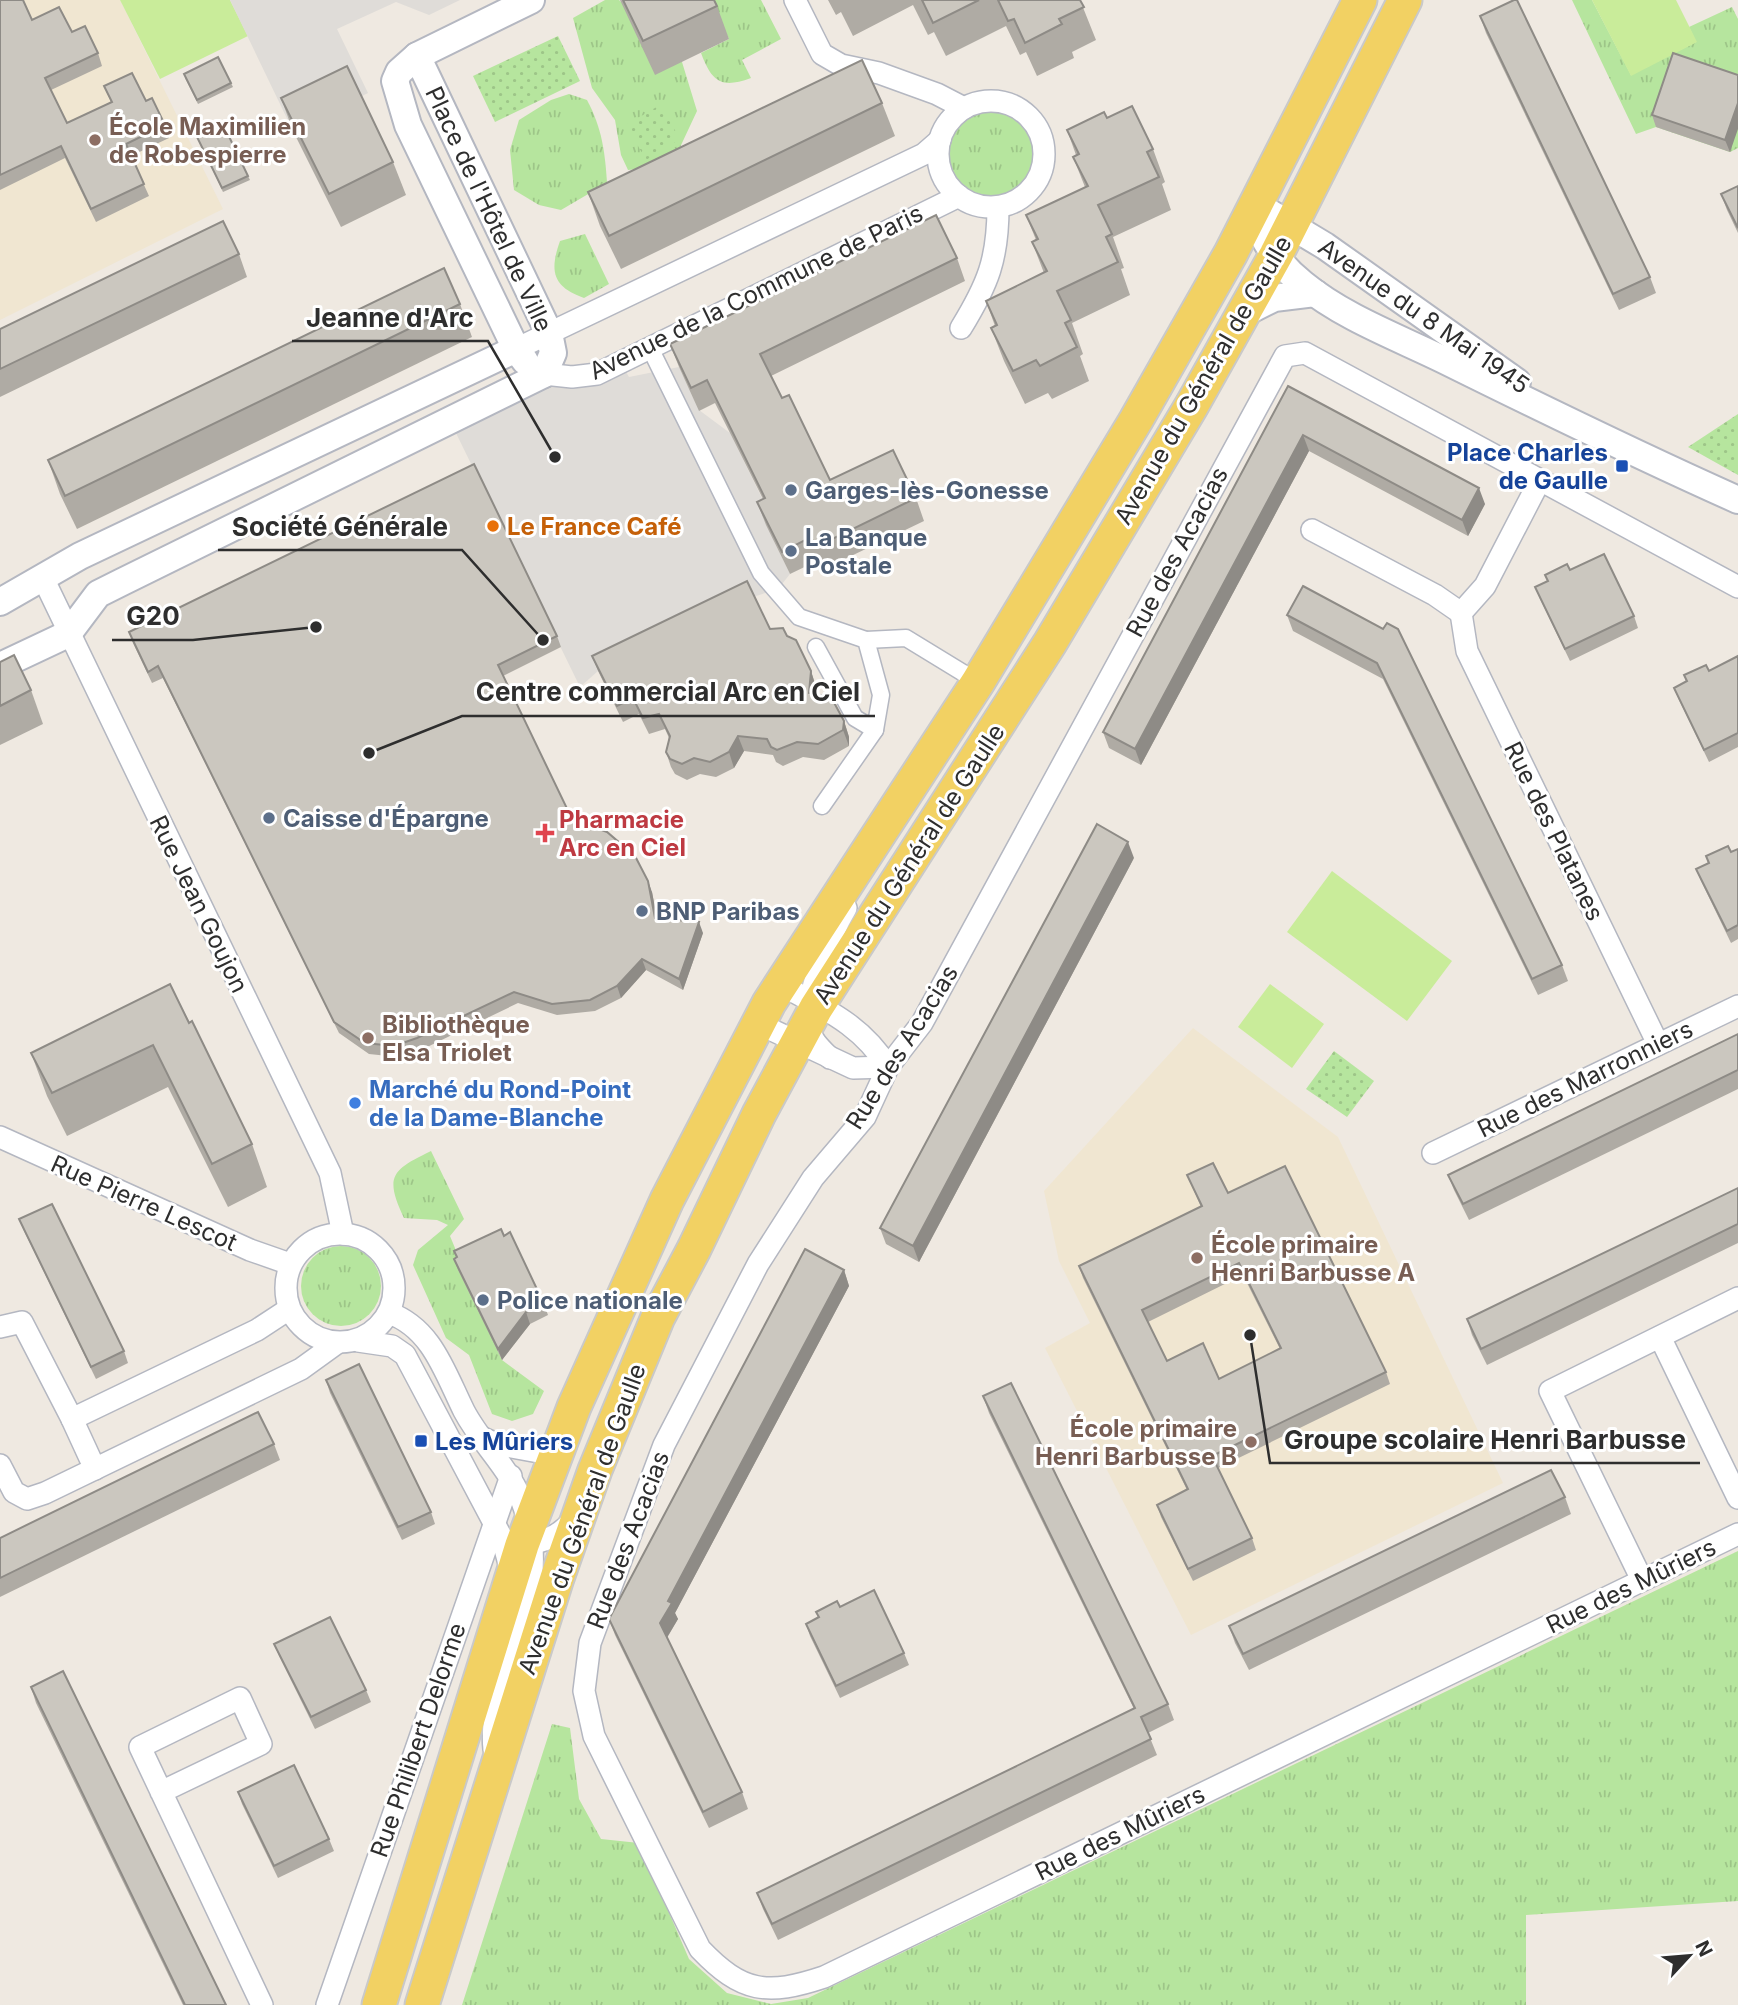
<svg xmlns="http://www.w3.org/2000/svg" width="1738" height="2005" font-family="Inter,sans-serif">
  <defs>
    <pattern id="grass-tufts" width="24" height="20" patternUnits="userSpaceOnUse" patternTransform="scale(1.75)"><rect width="24" height="20" fill="#b6e59e"/><path d="M3 7l-1-3M5 7V3M7 7l1-3M15 17l-1-3M17 17v-4M19 17l1-3" fill="none" stroke="#9dc588"/></pattern>
    <pattern id="park-dots" width="8" height="8" patternUnits="userSpaceOnUse" patternTransform="scale(1.75)"><rect width="8" height="8" fill="#b6e59e"/><path d="M2 2h.1M6 6h.1" fill="none" stroke="#9dc588" stroke-width="1.8" stroke-linecap="round"/></pattern>
  </defs>
  <rect width="100%" height="100%" fill="#efe9e1"/>
  <g fill="#f0e6d1">
    <polygon points="0,0 120,0 223,209 0,320"/>
    <polygon points="1193,1028 1338,1137 1503,1483 1191,1635 1045,1348 1090,1323 1059,1261 1044,1191"/>
  </g>
  <g fill="url(#grass-tufts)">
    <polygon points="605,0 619,0 682,62 697,111 675,158 647,168 628,170 621,155 615,120 592,88 573,18"/>
    <path d="M710,0H761L781,39L742,60L751,78C721,89 712,82 701,53L729,39Z"/>
    <polygon points="1572,0 1592,0 1631,75 1696,42 1689,27 1732,7 1738,19 1738,148 1730,152 1656,127 1636,134"/>
    <path d="M569,94L587,100C602,128 605,152 607,183L561,210L539,205L514,190L510,150L519,120L551,100Z"/>
    <circle cx="991" cy="154" r="53"/>
    <path d="M585,234L609,284L584,298C553,287 549,272 560,241Z"/>
    <path d="M431,1151L464,1219L450,1236L496,1347L502,1360L544,1391L533,1414L512,1421L492,1414L469,1355L446,1338L413,1265L418,1250L448,1225L437,1220L404,1218C384,1176 392,1170 431,1151Z"/>
    <circle cx="341" cy="1286" r="40"/>
    <polygon points="1738,1551 1738,1901 1526,1915 1526,2005 462,2005 552,1724 570,1728 579,1799 601,1839 639,1843 689,1959 727,1993 771,2004 808,1998"/>
  </g>
  <g fill="url(#park-dots)">
    <polygon points="558,36 580,81 495,122 473,76"/>
    <polygon points="660,105 680,139 646,160 626,125"/>
    <polygon points="1738,414 1738,475 1688,447"/>
    <polygon points="1334,1051 1374,1081 1347,1117 1306,1089"/>
  </g>
  <g fill="#c9ec9a">
    <polygon points="120,0 230,0 248,36 160,79"/>
    <polygon points="1592,0 1676,0 1697,42 1631,76"/>
    <polygon points="1332,871 1452,961 1407,1021 1287,932"/>
    <polygon points="1270,984 1324,1024 1292,1068 1238,1027"/>
  </g>
  <g fill="#dfdcd8">
    <polygon points="230,0 460,0 429,15 396,2 337,29 368,93 293,131"/>
    <polygon points="679,367 699,410 730,433 781,537 774,541 790,574 778,589 753,597 598,671 580,687 455,431 552,384 625,370 629,377"/>
  </g>
  <g fill="none" stroke-linecap="round" stroke-linejoin="round">
    <g stroke="#b4b7c1" stroke-width="19">
      <g id="pedestrian">
        <polyline points="650,348 761,573 799,617 866,640 881,695 875,730 822,806"/>
        <polyline points="866,640 906,638 978,682"/>
        <polyline points="816,647 855,718 875,730"/>
      </g>
    </g>
    <g stroke="#b4b7c1" stroke-width="24">
      <g id="minor">
        <polyline points="795,0 822,54 841,65 879,73 937,94 964,108"/>
        <circle cx="991" cy="154" r="53"/>
        <path d="M961,328C988,284 998,259 998,207"/>
        <polyline points="516,349 924,154 940,140"/>
        <polyline points="544,374 572,377 597,374 959,196"/>
        <polyline points="1312,530 1435,595 1461,613"/>
        <polyline points="43,578 330,1173 343,1234"/>
        <path d="M1738,587L1305,353L1285,356L922,1023L888,1067L865,1117L813,1178L758,1264L664,1445L590,1643L584,1691L594,1736L700,1949C742,1993 767,1996 824,1977L1738,1534"/>
        <polyline points="1461,613 1467,651 1658,1044"/>
        <polyline points="1461,613 1485,586 1539,482"/>
        <path d="M780,984C824,1009 860,1023 888,1067"/>
        <polyline points="757,1023 853,1068 888,1067"/>
        <path d="M830,1058C821,1049 811,1040 808,1027C803,1001 832,931 846,908"/>
        <polyline points="0,1137 250,1250 290,1264"/>
        <polyline points="1433,1153 1738,1006"/>
        <circle cx="340" cy="1288" r="54"/>
        <path d="M389,1313C432,1328 445,1373 464,1411C483,1447 512,1469 525,1510C537,1547 533,1588 523,1626C513,1667 489,1705 494,1749"/>
        <polyline points="0,1327 22,1322 72,1419 257,1330 289,1309"/>
        <polyline points="1660,1337 1738,1498"/>
        <polyline points="358,1341 392,1346 405,1355 502,1538 511,1571"/>
        <polyline points="72,1419 95,1469"/>
        <polyline points="483,1438 496,1444 555,1455"/>
        <polyline points="0,1465 14,1492 27,1499 45,1493 301,1369 337,1343"/>
        <path d="M519,1545C541,1544 564,1535 575,1516"/>
        <polyline points="1642,1580 1550,1391 1738,1298"/>
        <polyline points="161,1792 261,1744 240,1698 140,1747 262,2005"/>
        <polyline points="327,2005 511,1476"/>
      </g>
    </g>
    <g stroke="#b4b7c1" stroke-width="30">
      <g id="tertiary">
        <polyline points="417,56 549,333 553,353 544,374"/>
        <path d="M1255,204C1256,235 1279,265 1303,284C1343,317 1397,337 1444,360C1541,408 1639,456 1738,500"/>
        <polyline points="1255,204 1325,246 1517,382"/>
        <polyline points="1242,314 1274,298 1315,293"/>
        <polyline points="525,361 516,349 408,125 395,81 399,72 417,56 531,0"/>
        <polyline points="0,602 80,556 516,349"/>
        <polyline points="0,666 68,634 98,594 122,582 544,374"/>
      </g>
    </g>
    <g stroke="#c9c9c9" stroke-width="37">
      <g id="primary">
        <polyline points="379,2005 522,1545 574,1407 667,1200 769,1003 978,682 1136,420 1231,253 1360,0"/>
        <polyline points="422,2005 557,1578 595,1470 658,1317 694,1249 759,1114 816,1008 1050,643 1192,405 1276,255 1405,0"/>
      </g>
    </g>
    <use href="#pedestrian" stroke="#fff" stroke-width="16"/>
    <use href="#minor" stroke="#fff" stroke-width="21"/>
    <use href="#tertiary" stroke="#fff" stroke-width="26"/>
    <use href="#primary" stroke="#f2d163" stroke-width="33"/>
  </g>
  <g fill="#afaba4" fill-rule="evenodd">
    <polygon points="0,0 32,20 72,32 98,53 102,66 51,90 67,123 111,102 104,86 146,101 165,125 169,138 131,156 149,196 96,222 65,158 0,190"/>
    <polygon points="620,0 717,6 729,39 655,75"/>
    <polygon points="828,0 1080,0 1096,40 1072,52 1074,58 1037,76 1026,52 1020,55 1006,26 946,56 934,32 928,35 913,5 853,36 841,12 836,15"/>
    <polygon points="1480,16 1650,277 1656,293 1619,310 1486,33"/>
    <polygon points="1738,75 1730,152 1656,127 1652,115"/>
    <polygon points="185,78 231,83 233,87 198,104"/>
    <polygon points="281,98 393,162 406,195 341,227 293,131"/>
    <polygon points="882,103 895,136 621,269 600,226 588,192"/>
    <polygon points="1107,118 1153,149 1165,182 1162,184 1171,210 1113,237 1124,268 1121,269 1130,295 1072,323 1083,354 1080,356 1089,381 1052,399 1048,393 1025,404 1004,361 991,328 995,326 986,301 1044,273 1032,242 1036,240 1026,215 1085,187 1073,157 1076,155 1067,130"/>
    <polygon points="199,141 248,176 250,180 223,192"/>
    <polygon points="1738,186 1738,233 1727,210 1721,194"/>
    <polygon points="239,254 247,277 0,397 0,329"/>
    <polygon points="957,258 965,281 771,376 782,398 830,480 916,498 924,521 824,569 819,560 790,574 766,525 757,502 763,499 715,403 699,411 679,367 670,344"/>
    <polygon points="460,304 472,337 77,529 60,494 48,460"/>
    <polygon points="1288,386 1485,504 1468,536 1309,451 1141,765 1109,748 1103,732"/>
    <polygon points="1545,575 1634,616 1638,628 1570,661 1540,599 1535,587 1548,581"/>
    <polygon points="1287,615 1383,629 1562,965 1568,981 1538,995 1383,679 1293,631"/>
    <polygon points="770,629 787,636 811,671 816,687 816,694 844,721 849,737 849,746 824,760 803,757 783,766 776,762 773,755 744,751 734,768 716,777 700,774 687,780 675,774 671,767 666,752 669,738 665,729 649,734 639,714 623,722 598,671 592,656"/>
    <polygon points="129,632 557,636 561,647 503,676 572,819 652,892 657,918 703,933 683,990 646,970 621,998 595,1011 557,1015 518,1003 421,1050 398,1057 369,1054 339,1033 163,678 152,683 133,643"/>
    <polygon points="1738,656 1738,747 1709,762 1679,700 1674,688 1686,682 1684,675 1709,671"/>
    <polygon points="0,662 31,690 43,724 0,745"/>
    <polygon points="1738,849 1738,939 1731,943 1701,881 1696,869 1708,863 1706,856 1731,852"/>
    <polygon points="1134,858 919,1262 886,1244 880,1228"/>
    <polygon points="170,984 252,1144 267,1187 228,1207 168,1087 67,1136 47,1096 31,1053"/>
    <polygon points="1738,1034 1738,1089 1469,1220 1454,1190 1448,1175"/>
    <path d="M1187,1175L1228,1193L1386,1372L1390,1384L1218,1468L1252,1538L1256,1550L1193,1581L1161,1517L1157,1505L1187,1490L1083,1278L1079,1266L1201,1207ZM1243,1275L1280,1349L1219,1379L1167,1361L1148,1322Z"/>
    <polygon points="1738,1188 1738,1243 1487,1365 1472,1335 1467,1319"/>
    <polygon points="19,1219 124,1351 128,1363 96,1379 24,1231"/>
    <polygon points="504,1236 544,1304 548,1315 530,1324 502,1360 458,1270 454,1259 457,1258 454,1251"/>
    <polygon points="844,1270 849,1286 675,1613 678,1619 667,1638 742,1792 748,1809 709,1828 615,1635 609,1619"/>
    <polygon points="326,1380 431,1512 435,1524 402,1540 330,1393"/>
    <polygon points="983,1396 1168,1704 1174,1720 1148,1733 1157,1755 778,1940 763,1909 757,1893 1134,1709 989,1413"/>
    <polygon points="274,1444 280,1460 0,1597 0,1538"/>
    <polygon points="1565,1497 1571,1514 1249,1670 1235,1643 1229,1626"/>
    <polygon points="840,1607 904,1653 909,1665 840,1698 810,1636 806,1624 818,1618 816,1612"/>
    <polygon points="274,1644 366,1690 371,1702 315,1729 279,1656"/>
    <polygon points="31,1687 226,2005 183,2005 36,1703"/>
    <polygon points="238,1792 329,1839 334,1851 278,1878 242,1804"/>
  </g>
  <g fill="#8e8b86">
    <polygon points="1738,103 1738,129 1730,152 1725,140"/>
    <polygon points="1303,435 1309,451 1141,765 1135,749"/>
    <polygon points="1479,488 1485,504 1468,536 1462,520"/>
    <polygon points="811,671 816,687 815,708 809,693"/>
    <polygon points="844,721 849,737 849,746 843,730"/>
    <polygon points="738,736 744,751 734,768 729,752"/>
    <polygon points="1128,842 1134,858 919,1262 913,1246"/>
    <polygon points="648,881 652,892 659,929 655,918"/>
    <polygon points="699,922 703,933 683,990 679,979"/>
    <polygon points="642,959 646,970 621,998 617,986"/>
    <polygon points="844,1270 849,1286 675,1613 678,1619 666,1639 660,1623 668,1601"/>
    <polygon points="526,1312 530,1324 502,1360 498,1349"/>
  </g>
  <g fill="#cbc7bf" stroke="#8e8b86" stroke-width="2" fill-rule="evenodd">
    <polygon points="0,0 23,0 32,20 59,7 72,32 85,26 98,53 45,78 67,123 112,102 104,86 132,73 146,101 152,98 165,125 126,144 144,184 91,209 61,146 0,175"/>
    <polygon points="623,0 714,0 717,6 643,41"/>
    <polygon points="922,0 979,0 933,23"/>
    <polygon points="998,0 1080,0 1084,7 1059,19 1062,24 1025,43 1014,19 1008,21"/>
    <polygon points="1514,0 1517,0 1650,277 1613,294 1480,16"/>
    <polygon points="1673,53 1738,75 1738,103 1725,140 1652,115"/>
    <polygon points="218,57 231,83 197,100 184,74"/>
    <polygon points="862,60 882,103 609,236 588,192"/>
    <polygon points="347,66 393,162 329,194 281,98"/>
    <polygon points="1132,106 1153,149 1147,152 1159,177 1098,205 1112,234 1106,237 1118,262 1057,291 1071,320 1065,323 1077,347 1040,366 1036,360 1013,371 991,328 997,325 986,301 1047,271 1032,242 1038,239 1026,215 1088,186 1073,157 1079,154 1067,130 1104,112 1107,118"/>
    <polygon points="223,124 248,176 222,188 197,137"/>
    <polygon points="1738,186 1738,228 1721,194"/>
    <polygon points="936,215 957,258 760,354 782,398 789,395 830,480 893,450 916,498 816,547 811,537 782,552 757,502 765,498 707,380 691,388 670,344"/>
    <polygon points="223,221 239,254 0,369 0,329"/>
    <polygon points="444,268 460,304 65,496 48,460"/>
    <polygon points="1288,386 1479,488 1462,520 1303,435 1135,749 1103,732"/>
    <polygon points="474,464 557,636 498,665 572,819 607,832 635,856 648,881 655,918 699,922 679,979 642,959 617,986 590,1000 552,1004 514,992 417,1038 394,1046 365,1043 334,1022 158,666 148,672 129,632"/>
    <polygon points="1604,554 1634,616 1565,649 1535,587 1548,581 1545,575 1567,564 1570,570"/>
    <polygon points="747,581 770,629 783,628 787,636 796,640 811,671 809,693 831,697 844,721 843,730 818,744 797,742 777,750 771,747 767,739 738,736 729,752 710,762 694,758 682,764 670,759 666,752 670,736 659,714 643,718 633,698 617,706 592,656"/>
    <polygon points="1303,586 1383,629 1387,623 1398,629 1562,965 1532,979 1377,663 1287,615"/>
    <polygon points="14,655 31,690 0,706 0,662"/>
    <polygon points="1738,656 1738,733 1704,750 1674,688 1687,681 1684,675 1706,665 1709,671"/>
    <polygon points="1097,824 1128,842 913,1246 880,1228"/>
    <polygon points="1728,846 1731,852 1738,849 1738,925 1727,931 1696,869 1709,863 1706,856"/>
    <polygon points="170,984 189,1023 192,1021 252,1144 212,1164 153,1045 52,1093 31,1053"/>
    <polygon points="1738,1034 1738,1070 1463,1204 1448,1175"/>
    <path d="M1213,1163L1228,1193L1285,1166L1386,1372L1212,1456L1252,1538L1188,1569L1157,1505L1188,1489L1079,1266L1202,1206L1187,1175ZM1239,1263L1281,1348L1219,1379L1203,1343L1167,1361L1142,1310Z"/>
    <polygon points="1738,1188 1738,1224 1481,1349 1467,1319"/>
    <polygon points="52,1204 124,1351 91,1367 19,1219"/>
    <polygon points="501,1229 504,1236 510,1232 544,1304 526,1312 498,1349 454,1259 457,1257 454,1251"/>
    <polygon points="805,1249 844,1270 668,1601 672,1603 660,1623 742,1792 703,1812 609,1619"/>
    <polygon points="359,1364 431,1512 398,1527 326,1380"/>
    <polygon points="1011,1383 1168,1704 1141,1717 1151,1739 772,1924 757,1893 1135,1708 983,1396"/>
    <polygon points="258,1412 274,1444 0,1578 0,1538"/>
    <polygon points="1551,1470 1565,1497 1243,1654 1229,1626"/>
    <polygon points="874,1590 904,1653 836,1686 806,1624 819,1617 816,1612 837,1601 840,1607"/>
    <polygon points="330,1617 366,1690 311,1717 274,1644"/>
    <polygon points="63,1671 226,2005 185,2005 31,1687"/>
    <polygon points="294,1765 329,1839 274,1866 238,1792"/>
  </g>
  <g fill="#8d6e63" stroke="#fff" stroke-width="2.5">
    <circle cx="95" cy="140" r="7"/>
    <circle cx="368" cy="1038" r="7"/>
    <circle cx="1197" cy="1258" r="7"/>
    <circle cx="1251" cy="1442" r="7"/>
  </g>
  <g fill="#1a4fb4" stroke="#fff" stroke-width="2.5">
    <rect x="1615" y="459" width="14" height="14" rx="3.5"/>
    <rect x="414" y="1434" width="14" height="14" rx="3.5"/>
  </g>
  <g fill="#5c6f8a" stroke="#fff" stroke-width="2.5">
    <circle cx="791" cy="490" r="7"/>
    <circle cx="791" cy="551" r="7"/>
    <circle cx="269" cy="818" r="7"/>
    <circle cx="642" cy="911" r="7"/>
    <circle cx="483" cy="1300" r="7"/>
  </g>
  <circle fill="#e8710a" stroke="#fff" stroke-width="2.5" cx="493" cy="526" r="7"/>
  <path fill="#e0444e" stroke="#fff" stroke-width="2.5" d="M541.5 822.5h7v7h7v7h-7v7h-7v-7h-7v-7h7z"/>
  <circle fill="#3f7fe0" stroke="#fff" stroke-width="2.5" cx="355" cy="1103" r="7"/>
  <g text-anchor="middle" dominant-baseline="central" stroke-width="6" stroke-linejoin="round" paint-order="stroke">
    <g font-size="24" font-weight="bold" fill="#785e54" stroke="#fff" text-anchor="start">
      <text x="109" y="126">École Maximilien<tspan x="109" dy="28">de Robespierre</tspan></text>
      <text x="382" y="1024">Bibliothèque<tspan x="382" dy="28">Elsa Triolet</tspan></text>
      <text x="1211" y="1244">École primaire<tspan x="1211" dy="28">Henri Barbusse A</tspan></text>
      <text x="1237" y="1428" text-anchor="end">École primaire<tspan x="1237" dy="28">Henri Barbusse B</tspan></text>
    </g>
    <g font-size="24" fill="#2e2e2e" stroke="#fff">
      <text transform="translate(489 209) rotate(65)">Place de l'Hôtel de Ville</text>
      <text transform="translate(756 292) rotate(-26)">Avenue de la Commune de Paris</text>
      <text transform="translate(1424 316) rotate(35)">Avenue du 8 Mai 1945</text>
      <text transform="translate(1203 380) rotate(-60)">Avenue du Général de Gaulle</text>
      <text transform="translate(1177 552) rotate(-62)">Rue des Acacias</text>
      <text transform="translate(1554 831) rotate(64)">Rue des Platanes</text>
      <text transform="translate(909 864) rotate(-57)">Avenue du Général de Gaulle</text>
      <text transform="translate(199 904) rotate(64)">Rue Jean Goujon</text>
      <text transform="translate(902 1047) rotate(-58)">Rue des Acacias</text>
      <text transform="translate(1585 1079) rotate(-26)">Rue des Marronniers</text>
      <text transform="translate(144 1203) rotate(24)">Rue Pierre Lescot</text>
      <text transform="translate(582 1519) rotate(-70)">Avenue du Général de Gaulle</text>
      <text transform="translate(628 1540) rotate(-69)">Rue des Acacias</text>
      <text transform="translate(1631 1586) rotate(-26)">Rue des Mûriers</text>
      <text transform="translate(418 1740) rotate(-71)">Rue Philibert Delorme</text>
      <text transform="translate(1120 1833) rotate(-26)">Rue des Mûriers</text>
    </g>
    <g font-size="24" font-weight="bold" fill="#164399" stroke="#fff" text-anchor="end">
      <text x="1608" y="452">Place Charles<tspan x="1608" dy="28">de Gaulle</tspan></text>
      <text x="435" y="1441" text-anchor="start">Les Mûriers</text>
    </g>
    <g font-size="24" font-weight="bold" fill="#4e5e75" stroke="#fff" text-anchor="start">
      <text x="805" y="490">Garges-lès-Gonesse</text>
      <text x="805" y="537">La Banque<tspan x="805" dy="28">Postale</tspan></text>
      <text x="283" y="818">Caisse d'Épargne</text>
      <text x="656" y="911">BNP Paribas</text>
      <text x="497" y="1300">Police nationale</text>
    </g>
    <g font-size="24" font-weight="bold" fill="#c56008" stroke="#fff" text-anchor="start">
      <text x="507" y="526">Le France Café</text>
    </g>
    <g font-size="24" font-weight="bold" fill="#be3a42" stroke="#fff" text-anchor="start">
      <text x="559" y="819">Pharmacie<tspan x="559" dy="28">Arc en Ciel</tspan></text>
    </g>
    <g font-size="24" font-weight="bold" fill="#366cbe" stroke="#fff" text-anchor="start">
      <text x="369" y="1089">Marché du Rond-Point<tspan x="369" dy="28">de la Dame-Blanche</tspan></text>
    </g>
  </g>
  <path fill="none" stroke="#2e2e2e" stroke-width="2.5" d="M555 457L488 341H292M543 640L462 550H218M316 627L193 640H112M369 753L462 716H875M1250 1335L1270 1463H1700"/>
  <g fill="#2e2e2e" stroke="#fff" stroke-width="2.5">
    <circle cx="555" cy="457" r="7"/>
    <circle cx="543" cy="640" r="7"/>
    <circle cx="316" cy="627" r="7"/>
    <circle cx="369" cy="753" r="7"/>
    <circle cx="1250" cy="1335" r="7"/>
  </g>
  <g font-size="26" text-anchor="middle" font-weight="bold" fill="#2e2e2e" stroke="#fff" stroke-width="6" stroke-linejoin="round" paint-order="stroke">
    <text x="390" y="327">Jeanne d'Arc</text>
    <text x="340" y="536">Société Générale</text>
    <text x="153" y="625">G20</text>
    <text x="668" y="701">Centre commercial Arc en Ciel</text>
    <text x="1485" y="1449">Groupe scolaire Henri Barbusse</text>
  </g>
  <g transform="translate(1689 1956) rotate(64)" stroke="#ffffff" stroke-width="5" paint-order="stroke">
  <path d="M0-5L12 26L0 18L-12 26Z" fill="#2e2e2e"/>
  <text y="-10" font-size="19" font-weight="bold" text-anchor="middle" fill="#2e2e2e">N</text>
  </g>
</svg>
